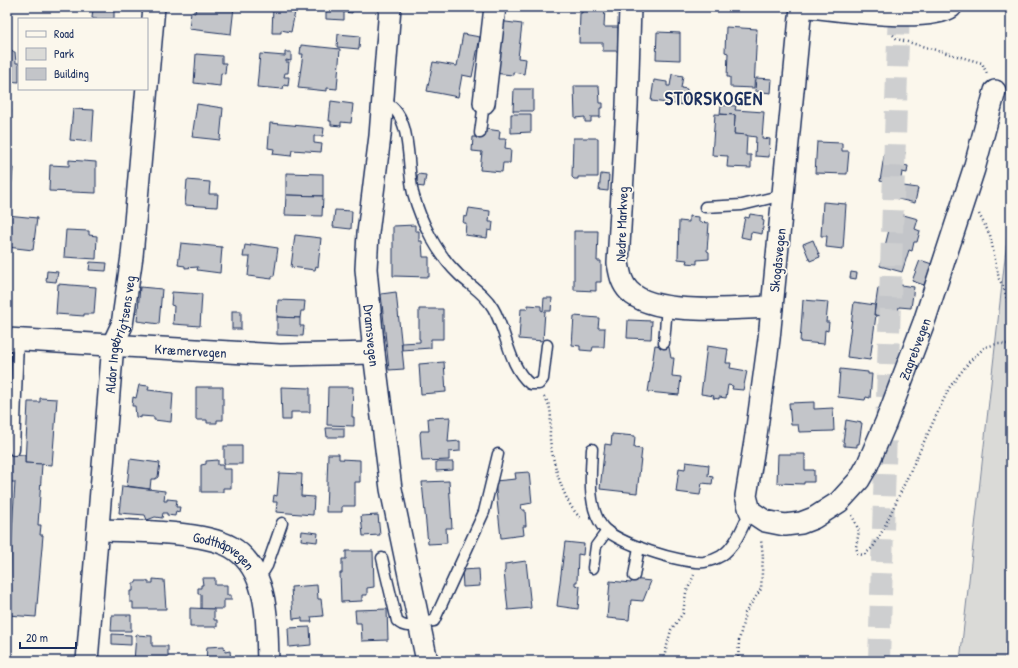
<svg xmlns="http://www.w3.org/2000/svg" width="1018" height="668" font-family="'Patrick Hand',sans-serif">
  <rect width="100%" height="100%" fill="#fbf7ec"/>
  <filter id="ink" filterUnits="userSpaceOnUse"><feTurbulence type="fractalNoise" baseFrequency=".025" numOctaves="2"/><feDisplacementMap in="SourceGraphic" scale="8" xChannelSelector="R" yChannelSelector="G"/><feConvolveMatrix kernelMatrix="1 2 1 2 8 2 1 2 1" color-interpolation-filters="sRGB"/></filter>
  <g filter="url(#ink)">
    <polygon fill="#dadad7" stroke="#7a849a" points="1011,204 1011,661 960,661"/>
    <g fill="#c3c5c9" stroke="#1b2f5e">
      <polygon points="90,7 114,7 114,19 95,19 92,18 93,9 90,9"/>
      <polygon points="196,7 234,7 231,34 189,29 191,12 195,13"/>
      <polygon points="273,7 296,7 291,32 281,30 281,33 272,33"/>
      <polygon points="323,7 353,7 352,13 344,12 344,20 326,19 326,11 323,11"/>
      <polygon points="582,7 605,7 604,27 618,27 618,51 603,51 603,43 579,43 580,13 582,13"/>
      <polygon points="498,21 522,24 518,58 526,59 524,74 513,72 513,75 492,73"/>
      <polygon points="726,27 757,29 754,88 730,87 730,77 727,77 728,53 725,52"/>
      <polygon points="657,32 680,33 680,60 656,59"/>
      <polygon points="338,34 360,36 359,49 337,47"/>
      <polygon points="463,34 480,37 472,77 462,75 458,97 427,91 433,62 457,66"/>
      <polygon points="301,45 340,49 337,89 327,88 327,91 298,88 303,54 300,54"/>
      <polygon points="7,51 15,52 16,63 19,63 19,82 7,81"/>
      <polygon points="285,52 291,52 291,61 286,60 286,62 289,62 288,73 285,73 284,77 289,77 288,86 284,85 283,89 257,87 260,54 285,56"/>
      <polygon points="196,54 222,56 222,63 226,63 225,74 221,73 220,86 194,83"/>
      <polygon points="672,74 683,76 681,88 687,89 685,105 651,101 654,80 667,82 667,86 670,86"/>
      <polygon points="756,78 772,79 771,93 755,91"/>
      <polygon points="574,86 599,86 600,103 603,103 603,108 600,108 600,117 591,117 591,122 585,122 585,117 575,118"/>
      <polygon points="514,89 533,89 533,111 513,111"/>
      <polygon points="331,101 353,104 351,123 341,122 341,126 331,125 331,121 329,121"/>
      <polygon points="197,104 223,108 220,140 192,137"/>
      <polygon points="721,105 736,106 735,110 764,112 762,138 770,139 769,157 755,156 756,137 734,134 735,115 720,114"/>
      <polygon points="7,108 11,109 9,133 7,133"/>
      <polygon points="73,109 94,110 92,142 70,140"/>
      <polygon points="511,114 531,114 531,132 511,133"/>
      <polygon points="715,114 735,115 734,134 747,135 746,155 751,155 751,168 727,167 728,156 712,155"/>
      <polygon points="270,123 324,128 323,136 314,136 314,143 322,144 321,152 292,150 291,156 273,154 274,149 268,148"/>
      <polygon points="486,129 500,131 499,139 506,139 505,148 511,149 510,163 503,163 502,172 480,170 482,152 472,151 473,137 485,137"/>
      <polygon points="573,138 598,138 598,177 578,177 578,179 574,179 572,177"/>
      <polygon points="817,142 842,143 842,151 849,151 847,174 815,173"/>
      <polygon points="885,149 905,152 903,165 908,166 907,173 902,172 900,185 880,181"/>
      <polygon points="69,160 96,162 96,193 49,191 50,165 69,166"/>
      <polygon points="7,167 13,168 11,189 7,189"/>
      <polygon points="286,173 323,174 323,196 286,195"/>
      <polygon points="418,174 426,175 424,187 416,186"/>
      <polygon points="601,174 609,175 608,191 599,190"/>
      <polygon points="187,180 210,182 209,194 218,194 217,207 185,205"/>
      <polygon points="896,185 918,188 915,203 894,198"/>
      <polygon points="286,195 323,196 322,216 285,215"/>
      <polygon points="823,202 846,204 843,249 826,247 827,236 821,236"/>
      <polygon points="469,208 490,211 489,222 493,222 492,231 488,230 487,238 465,235 466,223 463,223 464,216 467,217"/>
      <polygon points="335,210 352,211 351,229 333,227"/>
      <polygon points="750,214 763,216 762,220 764,221 762,234 751,232 750,239 741,237 745,217 749,218"/>
      <polygon points="900,214 918,219 915,229 920,231 917,242 914,242 912,251 909,250 902,272 880,266 892,218 898,220"/>
      <polygon points="7,215 37,218 33,250 7,247"/>
      <polygon points="689,216 699,217 699,222 709,223 707,251 709,252 709,259 697,260 697,264 686,263 687,260 678,259 679,221 689,222"/>
      <polygon points="415,225 415,231 419,231 419,241 422,241 423,257 429,257 429,277 393,276 393,226"/>
      <polygon points="66,230 89,231 89,235 97,236 96,259 64,257"/>
      <polygon points="574,231 598,231 597,261 601,261 601,282 596,282 596,291 574,290"/>
      <polygon points="295,235 321,238 318,267 316,266 315,270 291,267"/>
      <polygon points="813,240 820,257 810,261 803,244"/>
      <polygon points="181,243 222,247 220,273 197,270 198,267 185,268 185,266 178,265"/>
      <polygon points="251,244 278,248 274,276 272,276 272,279 248,276 250,257 243,257 245,245 251,246"/>
      <polygon points="920,260 932,264 924,285 912,281"/>
      <polygon points="90,262 107,263 106,271 89,270"/>
      <polygon points="47,271 58,272 56,282 46,281"/>
      <polygon points="851,272 857,273 856,279 850,278"/>
      <polygon points="58,284 96,287 94,314 84,314 84,316 56,314"/>
      <polygon points="901,285 914,287 911,308 899,307 896,322 881,320 882,316 874,315 878,288 900,291"/>
      <polygon points="140,287 162,289 159,324 137,321"/>
      <polygon points="172,292 202,294 200,326 173,324 174,306 171,305"/>
      <polygon points="396,292 404,369 389,370 381,294"/>
      <polygon points="544,298 552,298 551,311 545,311 543,341 519,339 521,309 528,309 528,305 541,306 541,310 543,311"/>
      <polygon points="278,300 305,301 304,311 301,311 300,318 277,317"/>
      <polygon points="803,300 828,302 826,322 829,322 828,331 825,330 824,344 800,342"/>
      <polygon points="854,302 875,305 874,315 876,315 870,360 847,357"/>
      <polygon points="419,309 443,309 443,339 431,339 431,348 402,350 402,343 420,342 420,339 419,339"/>
      <rect x="232" y="311" width="9" height="18"/>
      <polygon points="574,316 599,318 598,328 605,328 604,347 593,347 592,351 580,350 580,346 572,345"/>
      <polygon points="277,317 300,318 300,326 304,326 303,336 277,335"/>
      <polygon points="628,320 652,321 651,339 627,338"/>
      <polygon points="655,345 669,347 671,358 674,358 672,376 681,377 679,395 648,392"/>
      <polygon points="707,346 728,349 726,363 731,363 730,368 747,371 743,390 732,389 733,386 728,385 726,398 719,397 719,399 713,398 714,396 701,394"/>
      <polygon points="444,362 446,392 421,394 419,364"/>
      <polygon points="840,369 868,372 868,374 872,374 870,398 866,397 865,400 838,397"/>
      <polygon points="139,385 149,386 148,390 173,393 171,422 154,420 154,417 141,416 141,418 136,417 135,406 132,406 133,397 136,398"/>
      <polygon points="196,387 223,387 223,420 217,420 217,423 207,423 207,420 196,420"/>
      <polygon points="281,387 310,388 310,412 291,412 291,420 282,420"/>
      <polygon points="328,387 353,387 352,417 354,417 354,426 327,425"/>
      <polygon points="40,398 57,399 52,465 25,463 28,402 40,402"/>
      <polygon points="814,402 814,409 833,408 834,431 799,432 798,425 791,425 789,403"/>
      <polygon points="450,417 448,442 460,441 460,451 449,452 449,460 422,461 420,434 421,431 429,431 428,418"/>
      <polygon points="846,420 862,423 859,444 857,444 857,447 844,446 844,442 843,442"/>
      <polygon points="326,428 344,428 344,437 327,437"/>
      <polygon points="612,434 635,436 634,448 642,449 637,493 600,489 605,444 611,445"/>
      <rect x="224" y="446" width="18" height="18"/>
      <polygon points="7,454 25,455 25,463 42,464 38,525 41,525 40,535 43,535 36,617 7,615 15,482 7,482"/>
      <polygon points="328,454 339,454 339,459 360,460 360,482 355,482 355,506 342,506 342,512 326,512"/>
      <polygon points="778,454 805,454 805,470 814,470 814,482 804,482 804,484 777,483"/>
      <polygon points="130,459 160,463 158,477 155,479 151,479 150,489 127,486"/>
      <polygon points="218,460 218,465 223,465 223,469 231,469 231,488 223,488 223,492 201,492 201,465 206,464 206,461"/>
      <polygon points="436,462 453,462 453,470 436,471"/>
      <polygon points="686,462 709,465 708,476 713,477 712,484 702,483 700,495 676,492 679,468 685,469"/>
      <polygon points="529,472 532,503 521,505 522,510 525,510 526,526 523,526 524,535 501,538 495,481 516,479 515,473"/>
      <polygon points="279,473 302,474 301,496 314,497 313,515 276,512 277,502 273,502 274,495 277,496"/>
      <polygon points="449,481 452,528 446,528 447,543 428,544 422,482"/>
      <polygon points="122,486 165,491 164,501 167,501 167,499 177,500 176,507 180,507 179,512 176,511 175,516 167,515 167,513 163,513 162,518 155,517 147,520 145,515 119,513"/>
      <polygon points="378,515 380,535 363,536 361,516"/>
      <polygon points="302,531 318,533 317,542 301,540"/>
      <polygon points="565,542 584,544 583,555 578,554 577,582 575,582 575,585 580,586 578,609 557,606"/>
      <polygon points="346,551 373,551 374,587 367,588 367,595 362,595 362,601 341,602 340,573 342,573 342,559 346,559"/>
      <polygon points="526,561 531,608 508,610 504,572 505,571 505,564"/>
      <polygon points="479,569 480,586 463,587 462,570"/>
      <polygon points="202,578 215,578 215,585 227,585 227,595 231,595 231,600 224,600 224,609 201,609 201,594 198,594 198,588 201,588 201,585 203,585"/>
      <polygon points="153,579 164,580 166,609 133,609 133,602 130,602 130,591 133,591 133,583 136,583 136,581 148,581 148,583 153,583"/>
      <polygon points="632,579 651,581 643,601 631,600 629,620 607,618 610,581 631,583"/>
      <polygon points="317,585 318,599 321,599 323,616 311,617 312,622 302,622 302,618 293,619 291,587"/>
      <polygon points="190,608 214,609 214,620 217,620 217,627 190,627"/>
      <polygon points="387,609 388,640 362,641 361,623 356,623 355,610"/>
      <polygon points="112,615 131,615 131,631 111,631"/>
      <polygon points="310,627 311,645 289,647 288,628"/>
      <polygon points="112,634 131,635 131,645 112,644"/>
      <polygon points="136,635 152,636 152,646 168,646 168,661 134,661"/>
      <polygon points="224,646 225,652 230,651 231,661 206,661 207,647"/>
    </g>
    <g fill="none" stroke-linecap="round" stroke-linejoin="round">
      <polyline stroke="#cecfd0" stroke-width="22" stroke-dasharray="22 11" stroke-linecap="butt" points="879,661 899,7"/>
      <g stroke="#1b2f5e" stroke-width="13">
        <g id="lane">
          <path d="M382,101C414,112 406,165 413,193C421,222 437,254 459,275C471,286 485,294 493,308C507,331 508,366 530,384H539L543,379L547,345"/>
          <polyline points="480,133 484,103"/>
          <polyline points="705,207 742,205 783,195"/>
          <polyline points="664,343 667,306"/>
          <path d="M592,449C591,474 587,505 602,526C615,543 683,564 704,562C710,561 716,559 721,556C736,546 743,526 750,511"/>
          <polyline points="14,450 18,339"/>
          <path d="M382,558L397,621C407,632 421,622 434,621L484,512L498,454"/>
          <polyline points="593,568 596,546 607,531"/>
          <polyline points="256,575 264,571 267,566 282,523"/>
          <polyline points="634,576 639,547"/>
        </g>
      </g>
      <g stroke="#1b2f5e" stroke-width="24">
        <g id="street">
          <path id="s1" d="M390,7L380,136L368,233L366,269L374,353L391,489L427,661"/>
          <path d="M630,7L627,106L618,263C620,273 621,283 629,291C654,317 738,308 772,307"/>
          <path id="s2" d="M801,7L769,339L756,435L746,496L750,511L765,521L785,525L801,523L814,518L839,502L859,480L867,466L886,422L924,322L974,169L995,91"/>
          <path d="M810,7C838,10 929,23 951,7"/>
          <polyline points="484,103 495,7"/>
          <path id="s3" d="M7,339L280,355L374,353"/>
          <path id="s4" d="M98,530C133,531 202,531 231,547C245,555 255,570 260,585C268,609 267,636 268,661"/>
          <path id="s5" d="M87,661L113,344L122,325L132,256L154,7"/>
        </g>
      </g>
      <g stroke="#1b2f5e" stroke-width="2.5" stroke-dasharray="1 3" stroke-linecap="butt">
        <polyline points="893,35 897,39 982,63 987,74"/>
        <polyline points="979,214 990,235 999,279 1003,286 1011,312"/>
        <path d="M544,397C555,410 549,423 550,439C552,460 564,505 581,518"/>
        <polyline points="852,515 859,531 856,547 858,554 864,555 873,547 883,530 949,388 969,362 985,347 997,344 1011,344"/>
        <polyline points="663,661 671,630 683,613 686,593 694,575"/>
        <polyline points="738,661 739,641 745,613 761,589 763,556 761,540"/>
      </g>
      <use href="#lane" stroke="#fbf7ec" stroke-width="10"/>
      <use href="#street" stroke="#fbf7ec" stroke-width="21"/>
    </g>
  </g>
  <g text-anchor="middle" dominant-baseline="central" stroke-width="3.5" stroke-linejoin="round" paint-order="stroke">
    <g font-size="14" fill="#1b2f5e" stroke="#fbf7ec">
      <text transform="translate(621 224) rotate(-88)">Nedre Markveg</text>
      <text transform="translate(777 260) rotate(-84)">Skogåsvegen</text>
      <text stroke="none"><textPath href="#s5" startOffset="329">Aldor Ingebrigtsens veg</textPath></text>
      <text stroke="none"><textPath href="#s1" startOffset="330">Dramsvegen</textPath></text>
      <text stroke="none"><textPath href="#s3" startOffset="184">Kræmervegen</textPath></text>
      <text stroke="none"><textPath href="#s2" startOffset="778">Zagrebvegen</textPath></text>
      <text stroke="none"><textPath href="#s4" startOffset="130">Godthåpvegen</textPath></text>
    </g>
    <g font-size="18" font-weight="bold" letter-spacing="1" fill="#1b2f5e" stroke="#fbf7ec">
      <text x="714" y="98">STORSKOGEN</text>
    </g>
  </g>
  <rect width="1018" height="668" fill="none" stroke="#fbf7ec" stroke-width="24"/>
  <rect x="12" y="12" width="994" height="644" fill="none" stroke="#1b2f5e" stroke-width="1.5" filter="url(#ink)"/>
  <rect x="18" y="18" width="130" height="72" fill="#fbf7ec" stroke="#a1a7b3"/>
  <rect x="26" y="31" width="20" height="6" fill="#fbf7ec" stroke="#a1a7b3"/>
  <text x="54" y="38" font-size="12" fill="#1b2f5e">Road</text>
  <rect x="26" y="48" width="20" height="12" fill="#dadad7" stroke="#a1a7b3"/>
  <text x="54" y="58" font-size="12" fill="#1b2f5e">Park</text>
  <rect x="26" y="68" width="20" height="12" fill="#c3c5c9" stroke="#a1a7b3"/>
  <text x="54" y="78" font-size="12" fill="#1b2f5e">Building</text>
  <path d="M20 642v6h56v-6" fill="none" stroke="#1b2f5e" stroke-width="2"/>
  <text x="26" y="642" font-size="12" fill="#1b2f5e" stroke="#fbf7ec" stroke-width="3" paint-order="stroke">20 m</text>
</svg>
